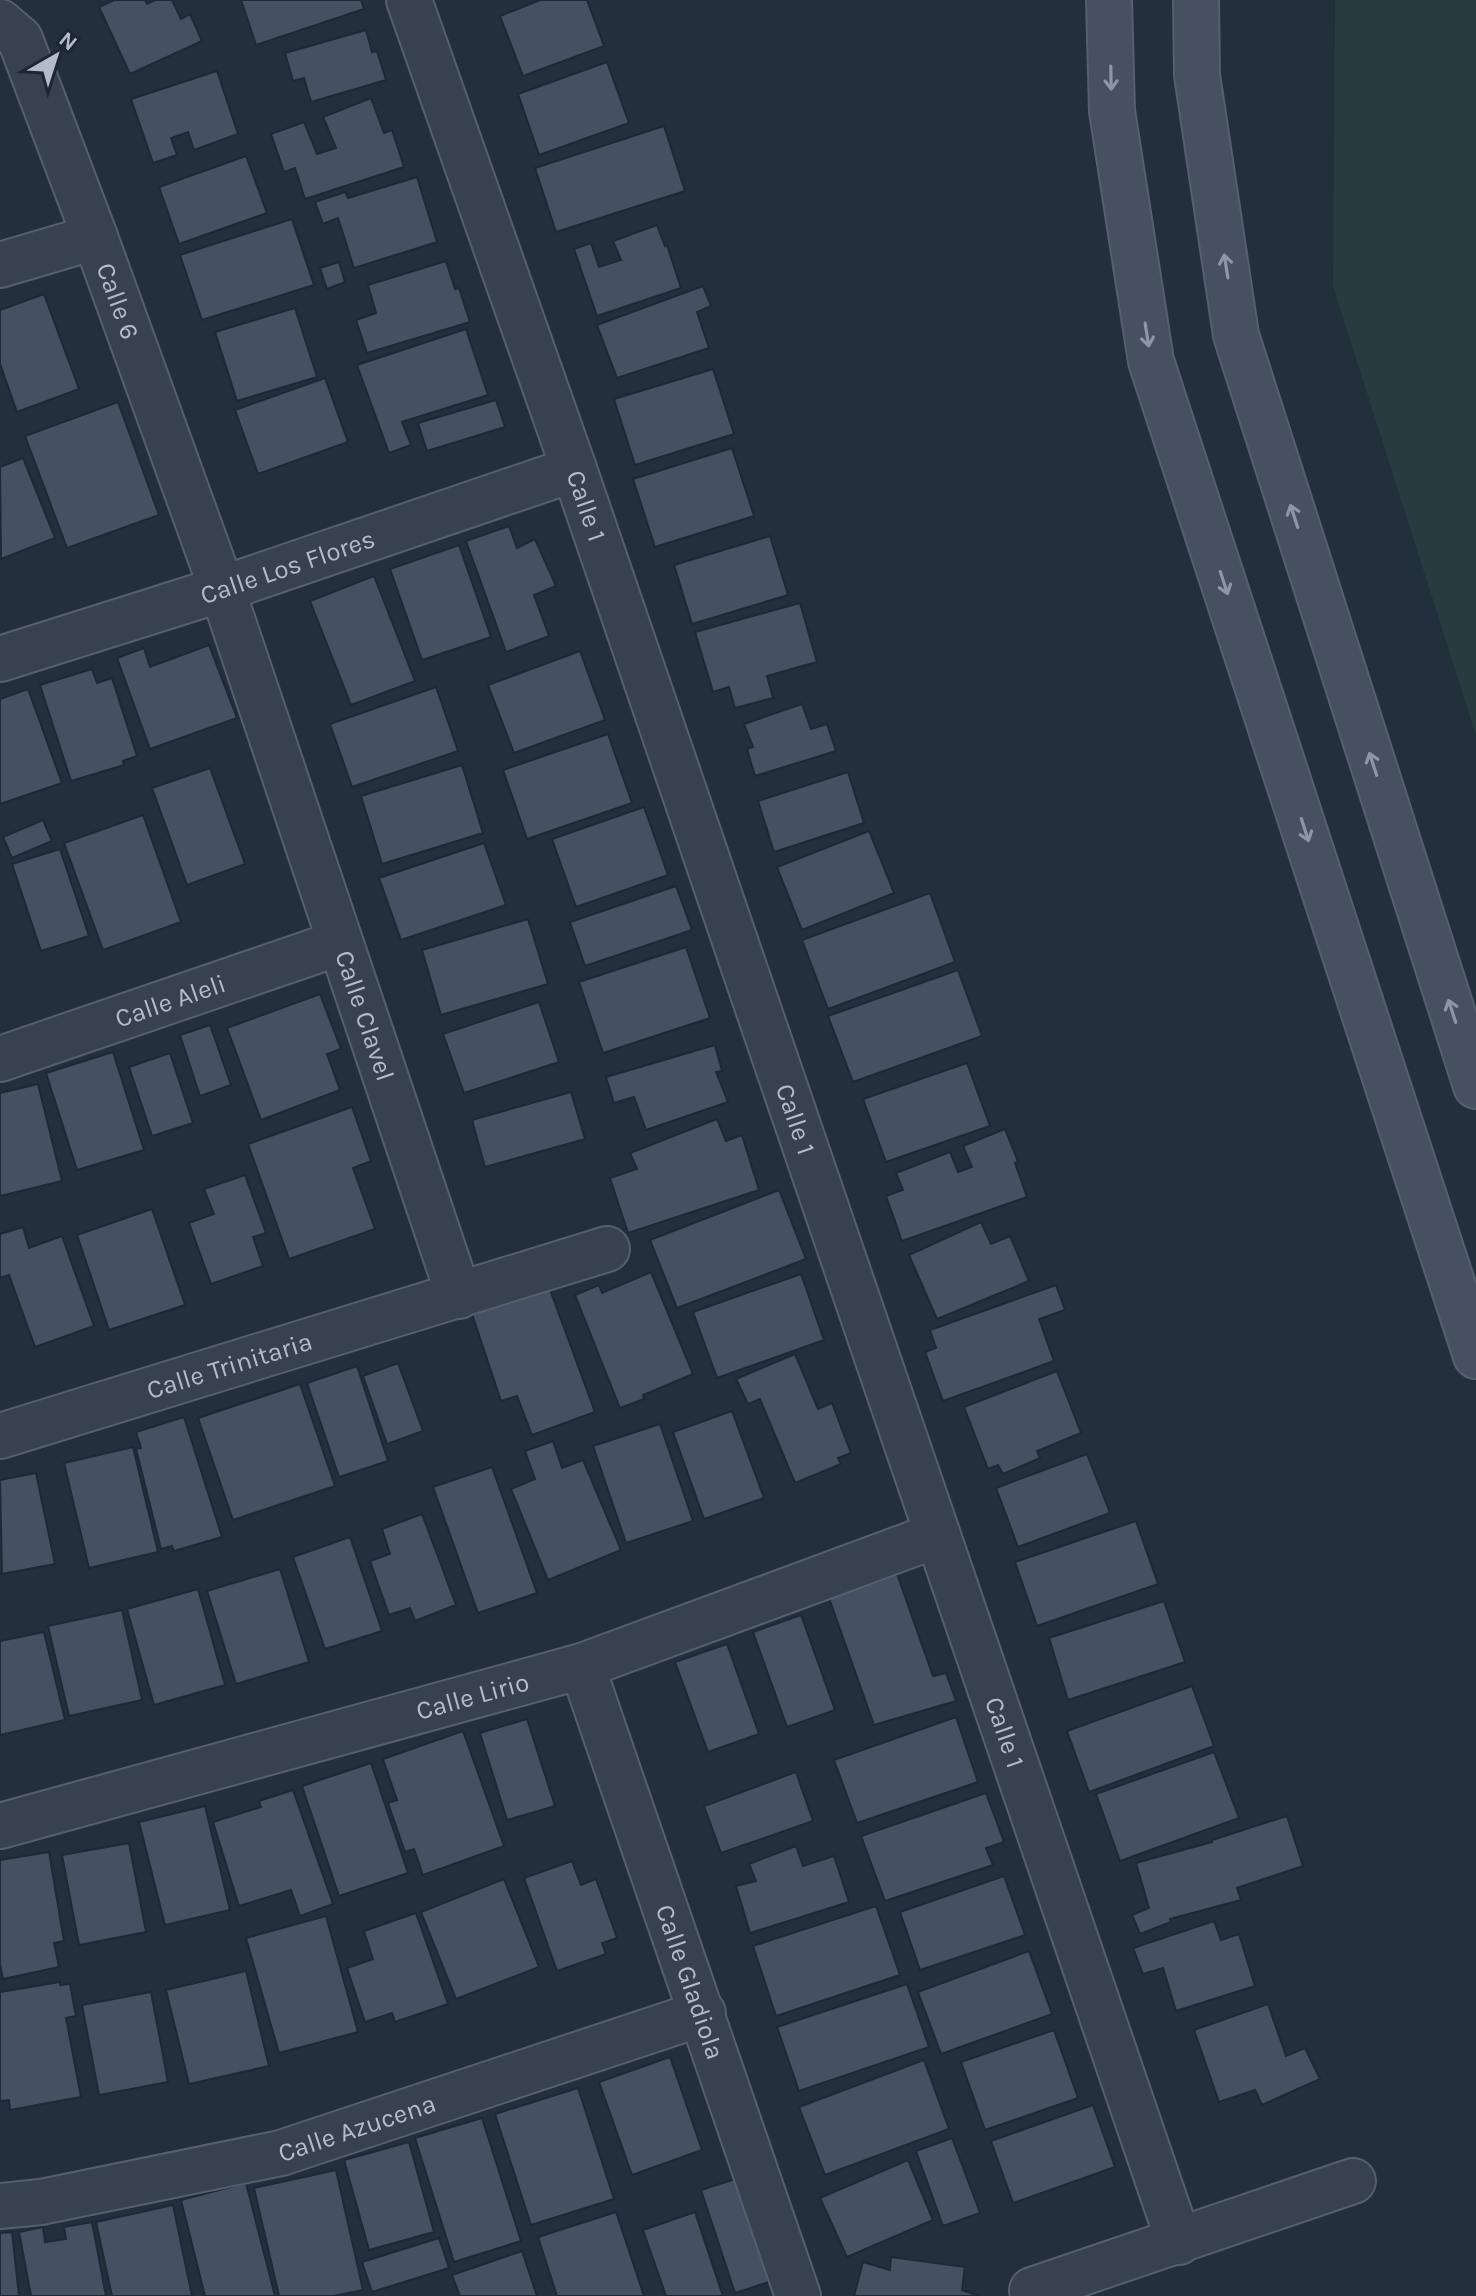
<svg xmlns="http://www.w3.org/2000/svg" width="1476" height="2296" font-family="Karla,sans-serif">
  <rect width="100%" height="100%" fill="#242f3e"/>
  <polygon fill="#263c3f" points="1335,0 1476,0 1476,735 1333,286"/>
  <g fill="#455162" stroke="#1f2835" stroke-width="2">
    <polygon points="114,0 145,0 147,4 155,0 172,0 181,19 190,14 202,41 130,74 99,7"/>
    <polygon points="241,0 361,0 364,9 256,45"/>
    <polygon points="540,0 587,0 604,46 523,76 500,16"/>
    <polygon points="366,30 372,52 377,51 386,80 311,102 304,78 293,81 285,53"/>
    <polygon points="607,62 629,123 539,155 518,94"/>
    <polygon points="217,71 238,134 194,150 188,132 171,138 177,155 153,163 131,99"/>
    <polygon points="371,98 384,133 392,130 404,167 305,199 295,168 284,172 271,134 304,122 317,154 336,148 323,117"/>
    <polygon points="664,126 685,191 556,232 535,168"/>
    <polygon points="246,156 267,213 179,244 159,187"/>
    <polygon points="417,177 437,242 354,268 338,218 323,224 315,202 345,192 348,198"/>
    <polygon points="292,219 314,285 202,320 180,255"/>
    <polygon points="657,225 665,246 667,245 681,288 597,316 574,249 591,243 599,267 621,260 613,241"/>
    <polygon points="446,261 455,289 459,288 470,322 367,353 356,320 376,313 368,285"/>
    <polygon points="339,262 345,282 327,289 320,268"/>
    <polygon points="703,286 711,306 697,312 709,348 617,378 597,325"/>
    <polygon points="44,294 79,389 17,412 0,364 0,310"/>
    <polygon points="295,308 317,377 237,401 215,332"/>
    <polygon points="466,329 488,395 402,422 411,445 389,453 357,365"/>
    <polygon points="713,369 734,434 635,465 614,399"/>
    <polygon points="325,378 348,442 258,474 235,410"/>
    <polygon points="496,400 505,427 427,451 418,423"/>
    <polygon points="118,402 159,515 67,548 25,436"/>
    <polygon points="732,448 754,516 655,547 633,479"/>
    <polygon points="23,458 55,538 1,559 0,467"/>
    <polygon points="509,526 517,548 535,539 556,586 534,595 549,636 506,652 466,541"/>
    <polygon points="770,536 788,595 692,624 674,565"/>
    <polygon points="459,545 491,637 422,660 390,569"/>
    <polygon points="374,576 415,681 351,705 310,601"/>
    <polygon points="800,603 817,662 767,676 773,698 735,708 729,687 713,692 695,632"/>
    <polygon points="209,645 237,718 150,749 117,658 144,648 150,667"/>
    <polygon points="580,651 605,720 514,753 488,685"/>
    <polygon points="92,669 97,683 112,678 137,756 123,761 124,765 71,781 40,685"/>
    <polygon points="436,687 458,751 352,787 330,724"/>
    <polygon points="28,689 62,783 0,804 0,699"/>
    <polygon points="802,704 811,729 827,724 836,751 755,776 747,749 753,747 744,724"/>
    <polygon points="608,734 632,803 527,839 503,770"/>
    <polygon points="462,765 483,833 382,864 361,796"/>
    <polygon points="210,768 245,864 187,885 152,788"/>
    <polygon points="848,772 864,823 774,852 758,801"/>
    <polygon points="644,807 668,875 576,907 552,839"/>
    <polygon points="143,815 181,922 103,950 64,843"/>
    <polygon points="43,820 52,841 12,858 3,837"/>
    <polygon points="869,831 894,893 802,930 777,867"/>
    <polygon points="484,843 506,905 401,940 379,878"/>
    <polygon points="60,849 89,936 41,951 12,864"/>
    <polygon points="676,886 692,930 585,966 570,922"/>
    <polygon points="930,893 955,962 828,1009 802,940"/>
    <polygon points="528,919 548,984 441,1015 422,950"/>
    <polygon points="686,947 710,1018 603,1053 579,982"/>
    <polygon points="958,970 982,1036 853,1082 828,1016"/>
    <polygon points="320,994 341,1049 327,1054 340,1090 261,1120 227,1028"/>
    <polygon points="539,1002 559,1062 464,1093 443,1034"/>
    <polygon points="210,1025 231,1085 200,1096 180,1035"/>
    <polygon points="715,1045 722,1071 716,1072 728,1102 646,1130 634,1097 614,1103 606,1077"/>
    <polygon points="113,1052 144,1150 77,1170 46,1073"/>
    <polygon points="170,1053 193,1123 152,1136 129,1067"/>
    <polygon points="967,1063 990,1126 886,1162 863,1099"/>
    <polygon points="38,1084 62,1181 0,1196 0,1093"/>
    <polygon points="571,1092 585,1139 485,1167 472,1120"/>
    <polygon points="352,1107 371,1161 353,1168 375,1229 289,1259 248,1144"/>
    <polygon points="717,1119 726,1141 742,1135 759,1190 628,1233 610,1178 637,1169 630,1153"/>
    <polygon points="1005,1129 1018,1161 1015,1163 1027,1197 902,1241 886,1196 903,1190 896,1173 950,1152 958,1172 972,1167 963,1146"/>
    <polygon points="245,1175 266,1233 253,1237 263,1266 211,1284 189,1223 214,1214 204,1189"/>
    <polygon points="779,1190 806,1259 677,1308 650,1240"/>
    <polygon points="152,1209 185,1305 109,1330 77,1235"/>
    <polygon points="981,1222 991,1244 1010,1236 1029,1281 937,1319 909,1255"/>
    <polygon points="23,1227 29,1248 62,1236 94,1326 35,1347 9,1275 0,1278 0,1234"/>
    <polygon points="651,1272 693,1374 643,1395 644,1399 620,1408 575,1295 599,1285 602,1293"/>
    <polygon points="801,1274 824,1340 717,1378 693,1312"/>
    <polygon points="1056,1285 1065,1310 1039,1319 1054,1361 943,1401 925,1352 936,1348 930,1330"/>
    <polygon points="549,1287 595,1412 532,1435 517,1396 501,1401 472,1314"/>
    <polygon points="795,1354 818,1409 832,1403 851,1453 838,1458 841,1464 795,1483 760,1399 748,1404 736,1379"/>
    <polygon points="398,1363 423,1431 387,1444 363,1376"/>
    <polygon points="357,1366 388,1461 339,1477 307,1383"/>
    <polygon points="1057,1371 1081,1433 1037,1451 1040,1458 1003,1474 998,1465 988,1469 964,1407"/>
    <polygon points="300,1384 335,1486 233,1520 198,1418"/>
    <polygon points="732,1411 764,1498 704,1519 673,1432"/>
    <polygon points="184,1417 222,1537 174,1551 172,1546 161,1549 136,1449 141,1448 136,1432"/>
    <polygon points="660,1424 693,1521 626,1543 593,1446"/>
    <polygon points="553,1441 562,1468 583,1460 621,1550 548,1580 511,1489 535,1479 525,1451"/>
    <polygon points="133,1447 158,1552 89,1568 64,1463"/>
    <polygon points="1087,1454 1110,1513 1018,1547 996,1488"/>
    <polygon points="492,1467 537,1593 478,1613 433,1487"/>
    <polygon points="36,1473 55,1564 2,1574 0,1480"/>
    <polygon points="422,1514 456,1605 415,1621 410,1608 389,1615 370,1561 390,1554 382,1529"/>
    <polygon points="1136,1521 1158,1584 1037,1626 1015,1562"/>
    <polygon points="350,1537 382,1631 325,1649 293,1557"/>
    <polygon points="280,1569 309,1662 236,1684 207,1591"/>
    <polygon points="897,1574 933,1676 946,1673 956,1701 874,1725 829,1598"/>
    <polygon points="198,1589 225,1685 154,1705 127,1609"/>
    <polygon points="1164,1601 1185,1662 1068,1700 1049,1638"/>
    <polygon points="122,1610 142,1700 69,1716 48,1626"/>
    <polygon points="801,1615 835,1710 787,1727 753,1632"/>
    <polygon points="44,1632 65,1720 0,1735 0,1641"/>
    <polygon points="727,1644 759,1734 708,1752 675,1662"/>
    <polygon points="1192,1686 1214,1746 1089,1792 1067,1731"/>
    <polygon points="956,1717 978,1782 857,1823 834,1760"/>
    <polygon points="527,1719 555,1806 507,1820 480,1733"/>
    <polygon points="463,1731 504,1846 423,1875 414,1849 405,1852 388,1803 397,1800 383,1759"/>
    <polygon points="1214,1752 1239,1818 1120,1861 1096,1794"/>
    <polygon points="371,1763 408,1873 339,1896 302,1786"/>
    <polygon points="796,1772 813,1821 721,1853 704,1806"/>
    <polygon points="293,1790 333,1904 300,1916 291,1890 239,1906 213,1822 261,1807 259,1801"/>
    <polygon points="986,1793 1004,1842 986,1848 993,1865 885,1901 861,1836"/>
    <polygon points="205,1806 230,1910 165,1925 139,1822"/>
    <polygon points="1287,1816 1303,1866 1237,1888 1241,1900 1170,1919 1171,1922 1140,1934 1132,1915 1149,1908 1136,1863 1212,1842 1212,1840"/>
    <polygon points="129,1843 146,1932 79,1945 62,1855"/>
    <polygon points="796,1846 803,1866 834,1856 849,1902 750,1933 736,1886 756,1881 749,1864"/>
    <polygon points="49,1852 64,1941 54,1943 59,1967 3,1979 0,1964 0,1860"/>
    <polygon points="572,1861 581,1885 596,1879 617,1938 602,1943 606,1954 557,1971 524,1878"/>
    <polygon points="1004,1876 1025,1935 920,1970 900,1912"/>
    <polygon points="504,1879 539,1967 456,1999 421,1912"/>
    <polygon points="876,1906 900,1975 776,2016 753,1946"/>
    <polygon points="416,1913 448,2004 395,2022 392,2013 365,2022 347,1968 373,1959 364,1931"/>
    <polygon points="326,1916 358,2032 279,2053 246,1938"/>
    <polygon points="1214,1921 1221,1940 1239,1934 1255,1986 1176,2011 1163,1968 1143,1974 1133,1948"/>
    <polygon points="1029,1951 1052,2014 941,2054 918,1992"/>
    <polygon points="246,1971 269,2066 189,2084 166,1990"/>
    <polygon points="60,1982 60,1985 70,1984 76,2016 66,2018 81,2097 10,2110 9,2100 0,2101 0,1992"/>
    <polygon points="907,1984 929,2047 799,2091 777,2027"/>
    <polygon points="151,1992 168,2082 99,2095 82,2005"/>
    <polygon points="1268,2004 1286,2056 1305,2048 1320,2079 1262,2105 1255,2090 1219,2102 1194,2030"/>
    <polygon points="1054,2030 1078,2098 985,2130 961,2062"/>
    <polygon points="670,2057 702,2150 632,2175 599,2082"/>
    <polygon points="924,2060 949,2129 825,2175 799,2107"/>
    <polygon points="578,2088 614,2199 531,2225 495,2114"/>
    <polygon points="1093,2105 1115,2167 1013,2203 991,2141"/>
    <polygon points="482,2118 521,2241 454,2262 415,2138"/>
    <polygon points="952,2138 980,2213 943,2226 916,2151"/>
    <polygon points="409,2142 434,2232 369,2250 344,2160"/>
    <polygon points="908,2160 933,2220 847,2257 820,2198"/>
    <polygon points="336,2170 363,2290 334,2296 279,2296 254,2188"/>
    <polygon points="735,2179 769,2282 735,2293 701,2190"/>
    <polygon points="246,2183 275,2296 205,2296 181,2200"/>
    <polygon points="173,2205 192,2296 112,2296 96,2222"/>
    <polygon points="616,2212 644,2296 557,2296 538,2237"/>
    <polygon points="695,2212 723,2296 666,2296 643,2230"/>
    <polygon points="92,2222 106,2296 31,2296 19,2232 43,2227 45,2242 66,2239 64,2227"/>
    <polygon points="12,2232 19,2296 0,2296 0,2233"/>
    <polygon points="439,2238 449,2268 372,2292 362,2262"/>
    <polygon points="522,2251 537,2296 460,2296 452,2275"/>
    <polygon points="891,2257 965,2267 962,2290 979,2296 854,2296 863,2262 890,2270"/>
  </g>
  <g fill="none" stroke-linecap="round" stroke-linejoin="round">
    <g stroke="#565f6c" stroke-width="48">
      <g id="minor">
        <path id="s1" d="M409,0L574,469L1179,2242"/>
        <path id="s2" d="M0,22L20,39L95,237L222,589L459,1296"/>
        <polyline points="0,265 95,237"/>
        <path id="s3" d="M0,659L222,589L574,469"/>
        <path id="s4" d="M0,1059L339,943"/>
        <path id="s5" d="M0,1436L607,1249"/>
        <path id="s6" d="M582,1666L798,2296"/>
        <path id="s7" d="M0,1826L582,1666L937,1535"/>
        <path id="s8" d="M0,2206L41,2202L281,2153L703,2013"/>
        <polyline points="1032,2290 1353,2181"/>
      </g>
    </g>
    <g stroke="#565f6c" stroke-width="48">
      <g id="secondary">
        <polyline points="1109,0 1112,111 1151,361 1476,1356"/>
        <polyline points="1196,0 1197,75 1236,335 1476,1086"/>
      </g>
    </g>
    <use href="#minor" stroke="#38414e" stroke-width="44"/>
    <use href="#secondary" stroke="#465061" stroke-width="44"/>
  </g>
  <defs><path id="oneway-shaft" d="M-6 0H5M1.5-3L5.5 0L1.5 3" fill="none" stroke-width="1.6" stroke-linecap="round" stroke-linejoin="round" transform="scale(2)"/></defs>
  <g stroke="#8e96a5">
    <use href="#oneway-shaft" transform="translate(1111 78) rotate(89)"/>
    <use href="#oneway-shaft" transform="translate(1226 266) rotate(-99)"/>
    <use href="#oneway-shaft" transform="translate(1147 335) rotate(81)"/>
    <use href="#oneway-shaft" transform="translate(1294 516) rotate(-108)"/>
    <use href="#oneway-shaft" transform="translate(1224 583) rotate(72)"/>
    <use href="#oneway-shaft" transform="translate(1373 764) rotate(-108)"/>
    <use href="#oneway-shaft" transform="translate(1305 830) rotate(72)"/>
    <use href="#oneway-shaft" transform="translate(1452 1011) rotate(-108)"/>
  </g>
  <g text-anchor="middle" dominant-baseline="central" stroke-width="8" stroke-linejoin="round" paint-order="stroke">
    <g font-size="26" fill="#b4bcc9" stroke="#1d2633">
      <text stroke="none"><textPath href="#s2" startOffset="306">Calle 6</textPath></text>
      <text stroke="none"><textPath href="#s1" startOffset="536">Calle 1</textPath></text>
      <text stroke="none"><textPath href="#s3" startOffset="302">Calle Los Flores</textPath></text>
      <text stroke="none"><textPath href="#s4" startOffset="180">Calle Aleli</textPath></text>
      <text stroke="none"><textPath href="#s2" startOffset="1062">Calle Clavel</textPath></text>
      <text stroke="none"><textPath href="#s1" startOffset="1184">Calle 1</textPath></text>
      <text stroke="none"><textPath href="#s5" startOffset="240">Calle Trinitaria</textPath></text>
      <text stroke="none"><textPath href="#s7" startOffset="490">Calle Lirio</textPath></text>
      <text stroke="none"><textPath href="#s1" startOffset="1832">Calle 1</textPath></text>
      <text stroke="none"><textPath href="#s6" startOffset="334">Calle Gladiola</textPath></text>
      <text stroke="none"><textPath href="#s8" startOffset="366">Calle Azucena</textPath></text>
    </g>
  </g>
  <g transform="translate(56 56) rotate(39)" stroke="#1d2633" stroke-width="6" paint-order="stroke">
  <path d="M0-6L14 30L0 20L-14 30Z" fill="#b4bcc9"/>
  <text y="-12" font-size="22" font-weight="bold" text-anchor="middle" fill="#b4bcc9">N</text>
  </g>
</svg>
